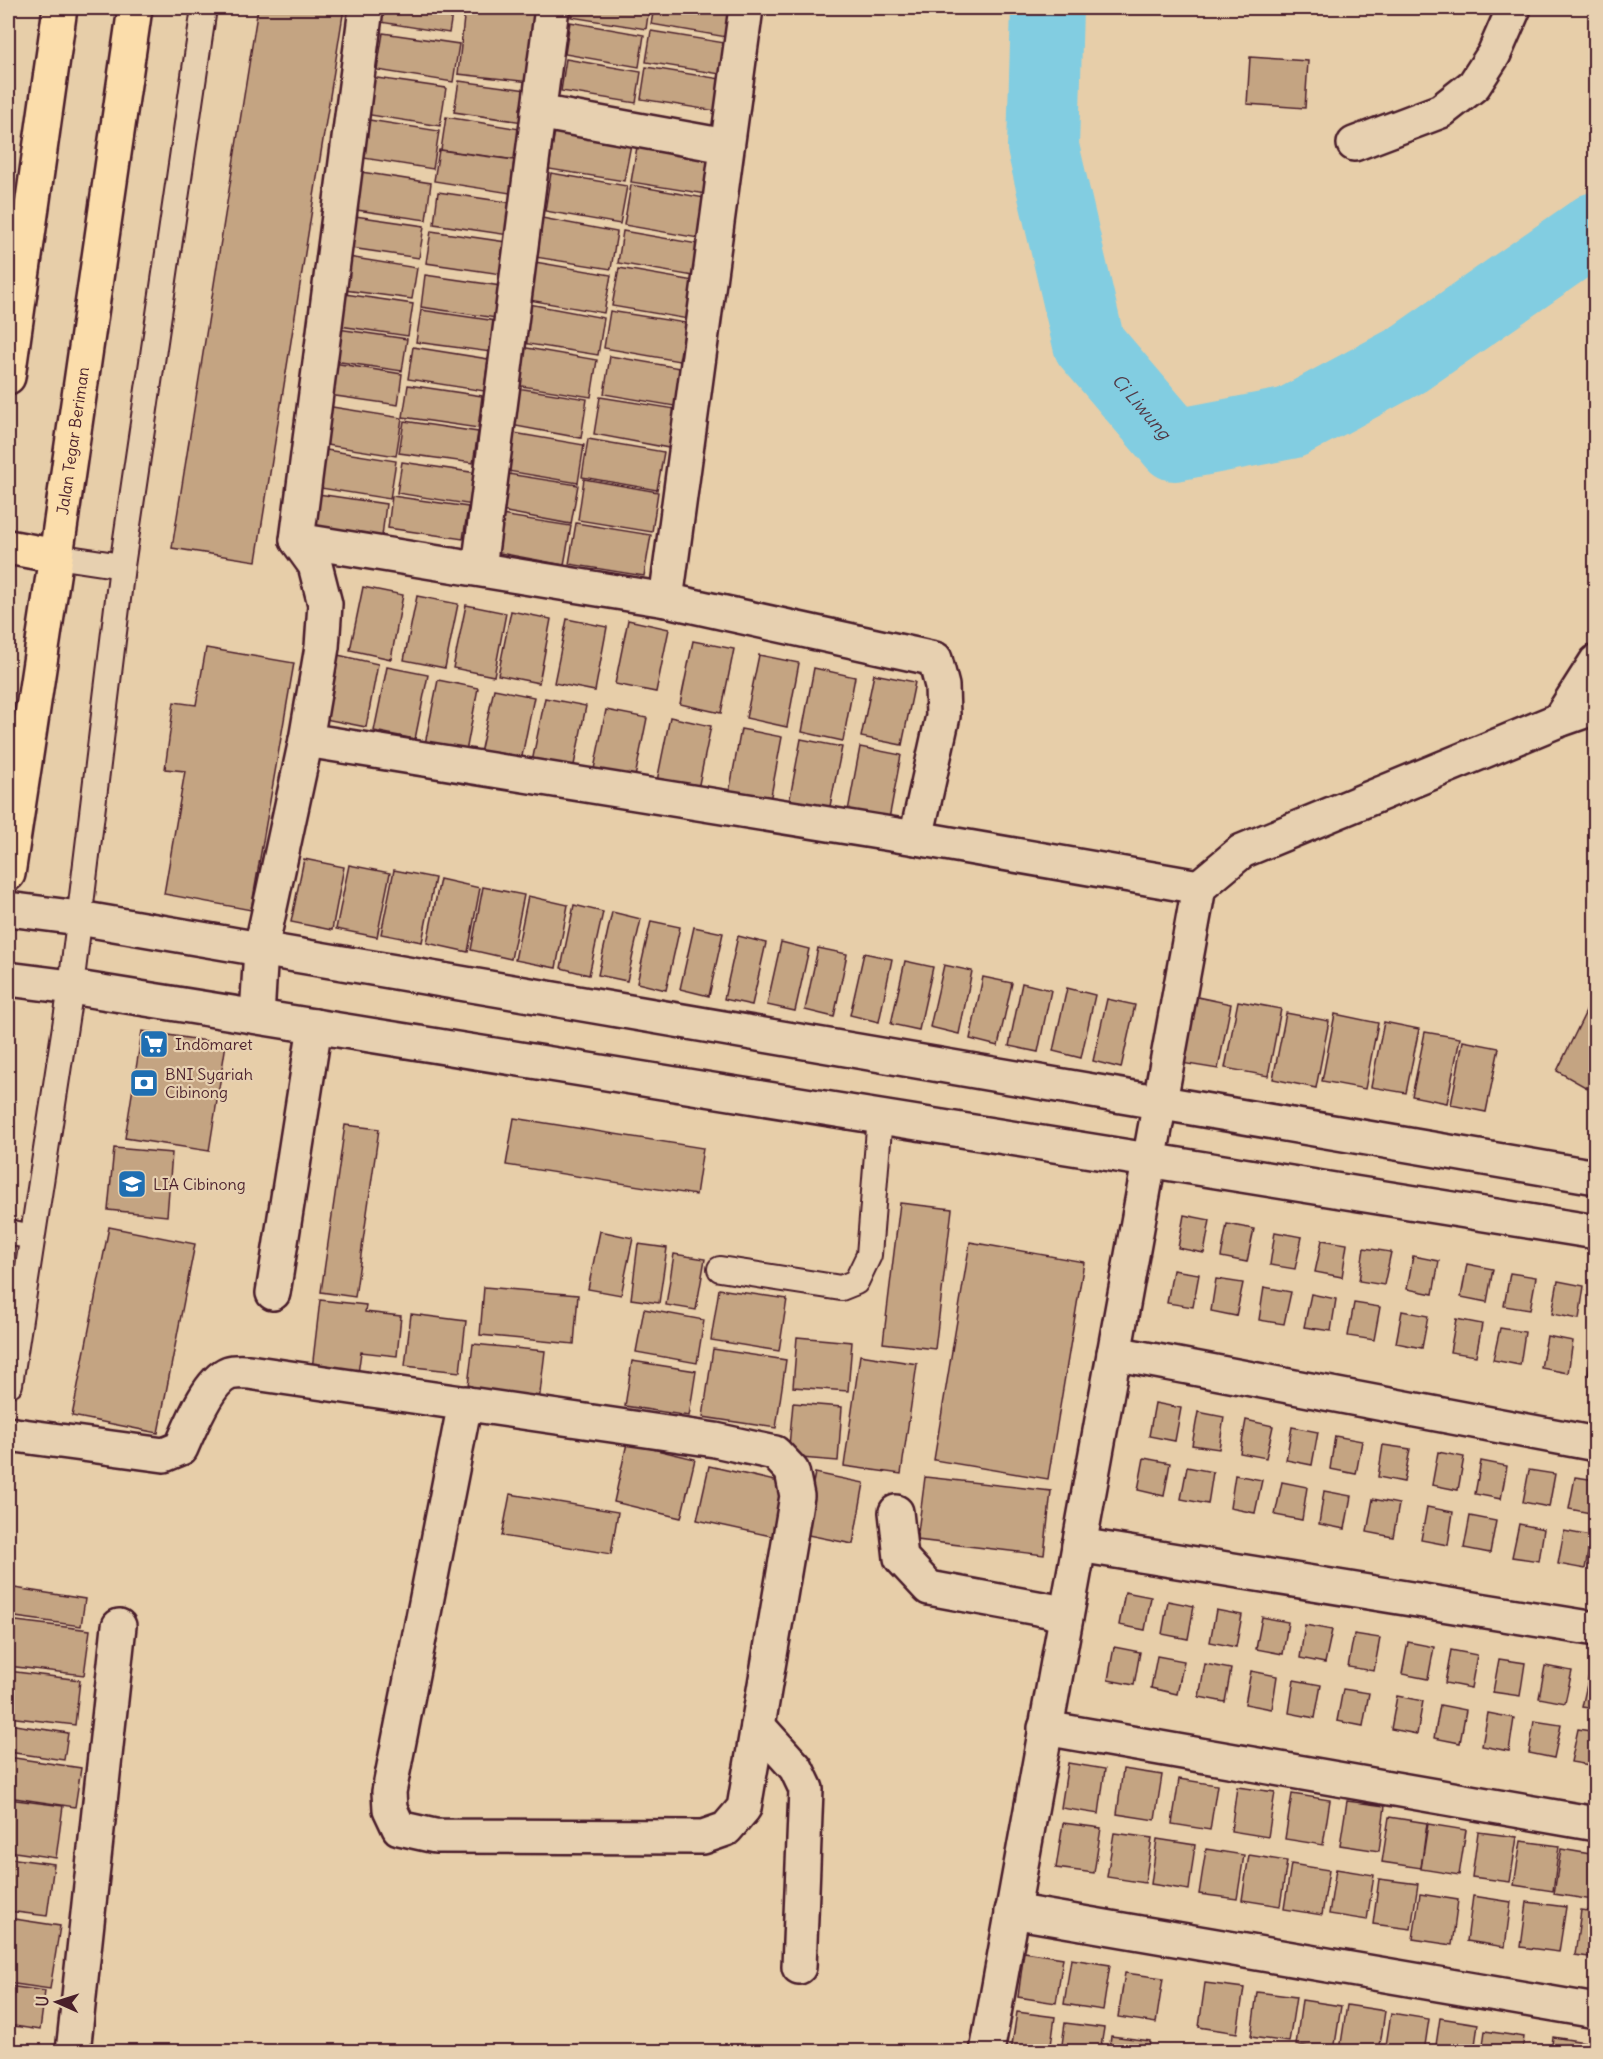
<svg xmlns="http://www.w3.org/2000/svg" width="1603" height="2059" font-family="Delius,sans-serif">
  <rect width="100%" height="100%" fill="#e7cea9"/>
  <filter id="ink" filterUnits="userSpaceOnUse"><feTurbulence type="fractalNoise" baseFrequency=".0167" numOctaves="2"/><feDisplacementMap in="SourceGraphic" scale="12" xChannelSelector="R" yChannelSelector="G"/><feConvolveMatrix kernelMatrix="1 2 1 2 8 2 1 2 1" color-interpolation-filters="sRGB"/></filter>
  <g filter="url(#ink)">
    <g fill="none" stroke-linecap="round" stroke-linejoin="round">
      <path stroke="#82cde1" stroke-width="72" id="s1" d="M1047,8L1043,147L1089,344L1175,445L1290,423L1407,360L1596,228"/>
    </g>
    <g fill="#c4a482" stroke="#4a1f2b" stroke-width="1.5">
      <polygon points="258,8 344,8 256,561 172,548"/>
      <polygon points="376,8 453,8 449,33 374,21"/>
      <polygon points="465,8 513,8 538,10 530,82 458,74"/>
      <polygon points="573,8 649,8 646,29 571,17"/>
      <polygon points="654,8 731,8 726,37 651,24"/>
      <polygon points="570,22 644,35 639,67 565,54"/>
      <polygon points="651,31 725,43 720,74 646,62"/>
      <polygon points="383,33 459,44 453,82 377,70"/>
      <polygon points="1250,57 1308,61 1305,108 1247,104"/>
      <polygon points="566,59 641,72 636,103 561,91"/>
      <polygon points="646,67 721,79 716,111 641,99"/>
      <polygon points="370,77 446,88 440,126 364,114"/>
      <polygon points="459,81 534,91 530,123 454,112"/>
      <polygon points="446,117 520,129 516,160 441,150"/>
      <polygon points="363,119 439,131 433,169 357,157"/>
      <polygon points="555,130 631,144 624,181 549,169"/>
      <polygon points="638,141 713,154 706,194 631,182"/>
      <polygon points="439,150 514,160 510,193 434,181"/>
      <polygon points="355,171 431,183 426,220 350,209"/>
      <polygon points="551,173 627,186 620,224 545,211"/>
      <polygon points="631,185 705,198 698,238 624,225"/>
      <polygon points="438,192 513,203 509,235 434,224"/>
      <polygon points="348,215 424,226 419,258 344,247"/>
      <polygon points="542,218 617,232 611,269 535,257"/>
      <polygon points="431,231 506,242 501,274 426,263"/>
      <polygon points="623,231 698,244 693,276 618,263"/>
      <polygon points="342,256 417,268 412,299 337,289"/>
      <polygon points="535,262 611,275 604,313 529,300"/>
      <polygon points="619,268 694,281 688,319 612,306"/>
      <polygon points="425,275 501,286 496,318 421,307"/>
      <polygon points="338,293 413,304 408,336 333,325"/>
      <polygon points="529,304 604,318 598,355 522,343"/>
      <polygon points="421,310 496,321 491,352 416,342"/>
      <polygon points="610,311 686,323 679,361 604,348"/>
      <polygon points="331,328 407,339 402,371 327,360"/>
      <polygon points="413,347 488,359 484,391 408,379"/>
      <polygon points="521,347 597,360 591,397 515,385"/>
      <polygon points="610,356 686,369 680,407 604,394"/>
      <polygon points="327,362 402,374 398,405 322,394"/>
      <polygon points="408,385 482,396 478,428 403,417"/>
      <polygon points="511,387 587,399 581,438 505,424"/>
      <polygon points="600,397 676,409 669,448 594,434"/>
      <polygon points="326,406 402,418 396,456 320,444"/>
      <polygon points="404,421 478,432 473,463 399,453"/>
      <polygon points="508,432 584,445 578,483 502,470"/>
      <polygon points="588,439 664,452 657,490 582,477"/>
      <polygon points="320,449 396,461 390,499 314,487"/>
      <polygon points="402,462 477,473 473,505 397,493"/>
      <polygon points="502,473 578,485 571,524 496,510"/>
      <polygon points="584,479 658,492 652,532 578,520"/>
      <polygon points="311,493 386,504 382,536 306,525"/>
      <polygon points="392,496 468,507 463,539 388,528"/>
      <polygon points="495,514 571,526 564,565 489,551"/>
      <polygon points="576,523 651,535 644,576 569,564"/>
      <polygon points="363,587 403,595 391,659 350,650"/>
      <polygon points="417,596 458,604 445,668 404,660"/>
      <polygon points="466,605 506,613 494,676 453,668"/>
      <polygon points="511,611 551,619 539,683 498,675"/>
      <polygon points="567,619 607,627 595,691 554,683"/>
      <polygon points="628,620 669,629 656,692 615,684"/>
      <polygon points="693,641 734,649 721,713 680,704"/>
      <polygon points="206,648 294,663 251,910 164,894 185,771 165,769 174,702 196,705"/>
      <polygon points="338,655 378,664 366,727 325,719"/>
      <polygon points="759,655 799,663 787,727 746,718"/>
      <polygon points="387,667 428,675 415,739 374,731"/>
      <polygon points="814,668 855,677 843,741 802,732"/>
      <polygon points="874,674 915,682 902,745 861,737"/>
      <polygon points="438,680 478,688 466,752 425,744"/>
      <polygon points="494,689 534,697 521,761 480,753"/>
      <polygon points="545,698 586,706 573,770 532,762"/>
      <polygon points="606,710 647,718 634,782 593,774"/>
      <polygon points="670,717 711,726 698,789 657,781"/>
      <polygon points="741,729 782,737 770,801 729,793"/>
      <polygon points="801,739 842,747 829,811 789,803"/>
      <polygon points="860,747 901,755 889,819 848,811"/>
      <polygon points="304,859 344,867 332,930 291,922"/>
      <polygon points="349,865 390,873 377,937 336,929"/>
      <polygon points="394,870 435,878 422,942 381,934"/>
      <polygon points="440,879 480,888 468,952 427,943"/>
      <polygon points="483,887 524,895 511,959 471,950"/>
      <polygon points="528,896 568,905 556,968 515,960"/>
      <polygon points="574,905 603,912 589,975 561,968"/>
      <polygon points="612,912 641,919 627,981 598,975"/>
      <polygon points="651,921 680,927 666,990 637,983"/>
      <polygon points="694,927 723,933 709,996 680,989"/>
      <polygon points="738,936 766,943 752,1005 724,999"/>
      <polygon points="781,942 809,949 795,1011 767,1005"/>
      <polygon points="818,948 847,954 834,1017 805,1010"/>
      <polygon points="864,953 892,959 879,1022 850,1015"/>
      <polygon points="905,961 933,967 919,1030 891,1024"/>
      <polygon points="944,965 972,971 959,1034 930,1027"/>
      <polygon points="983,977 1012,983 998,1046 970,1039"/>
      <polygon points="1022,983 1051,990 1038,1052 1009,1046"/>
      <polygon points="1067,988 1095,995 1081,1058 1053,1051"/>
      <polygon points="1596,991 1596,1093 1557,1071"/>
      <polygon points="1188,995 1231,1004 1218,1069 1175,1062"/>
      <polygon points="1107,999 1135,1005 1121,1068 1093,1061"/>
      <polygon points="1238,1001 1281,1009 1268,1076 1225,1068"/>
      <polygon points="1286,1013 1329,1021 1316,1088 1273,1079"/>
      <polygon points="1335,1014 1378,1023 1365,1089 1322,1081"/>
      <polygon points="1384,1022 1419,1029 1406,1093 1371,1087"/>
      <polygon points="142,1031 226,1044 209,1151 125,1138"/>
      <polygon points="1425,1032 1460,1038 1447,1103 1412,1096"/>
      <polygon points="1463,1041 1499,1048 1486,1112 1451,1105"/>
      <polygon points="514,1118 703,1148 696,1195 506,1165"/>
      <polygon points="345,1125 379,1129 355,1297 321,1292"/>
      <polygon points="114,1148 172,1153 167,1216 108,1210"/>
      <polygon points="900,1203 952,1209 935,1349 883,1343"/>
      <polygon points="1184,1215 1210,1220 1204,1253 1178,1248"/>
      <polygon points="1227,1224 1254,1229 1247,1262 1221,1257"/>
      <polygon points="109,1227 195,1244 158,1433 72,1416"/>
      <polygon points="600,1231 633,1238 621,1295 588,1289"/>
      <polygon points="1275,1232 1302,1237 1295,1269 1270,1265"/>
      <polygon points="1322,1240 1347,1244 1342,1277 1315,1272"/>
      <polygon points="970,1242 1084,1262 1048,1479 934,1460"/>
      <polygon points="638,1244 667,1248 659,1303 631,1299"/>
      <polygon points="1364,1248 1391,1252 1384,1285 1359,1281"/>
      <polygon points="674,1254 705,1259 696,1310 666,1305"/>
      <polygon points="1413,1256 1439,1261 1433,1294 1407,1289"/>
      <polygon points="1467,1264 1493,1269 1487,1302 1461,1297"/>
      <polygon points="1173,1270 1199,1274 1193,1307 1167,1303"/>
      <polygon points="1510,1273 1536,1277 1530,1310 1504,1306"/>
      <polygon points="1216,1279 1243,1283 1236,1316 1211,1311"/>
      <polygon points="1558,1281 1584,1286 1579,1319 1552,1314"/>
      <polygon points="484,1287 578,1295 574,1344 480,1335"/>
      <polygon points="1264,1287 1291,1292 1284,1324 1259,1320"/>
      <polygon points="719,1289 787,1299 779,1351 711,1340"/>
      <polygon points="1311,1294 1336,1299 1331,1331 1304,1327"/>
      <polygon points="320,1300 366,1305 365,1312 401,1316 397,1356 361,1352 358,1374 312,1369"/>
      <polygon points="1354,1303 1380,1307 1374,1340 1348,1336"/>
      <polygon points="644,1309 704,1320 697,1363 636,1352"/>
      <polygon points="1402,1311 1428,1316 1422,1348 1396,1343"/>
      <polygon points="411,1314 466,1321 460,1372 405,1366"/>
      <polygon points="1456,1319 1482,1324 1476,1356 1450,1352"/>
      <polygon points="1500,1328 1525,1332 1520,1365 1493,1360"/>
      <polygon points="1547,1336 1573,1341 1568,1373 1541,1368"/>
      <polygon points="797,1337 852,1342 848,1391 793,1387"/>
      <polygon points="1593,1343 1596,1343 1596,1377 1588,1375"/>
      <polygon points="473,1344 545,1351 539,1402 467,1394"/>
      <polygon points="713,1349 786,1360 776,1428 703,1417"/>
      <polygon points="860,1355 917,1364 901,1474 844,1466"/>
      <polygon points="632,1361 696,1371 689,1416 625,1406"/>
      <polygon points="793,1403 842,1407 838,1461 788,1457"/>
      <polygon points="1155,1403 1181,1408 1175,1441 1149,1436"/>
      <polygon points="1198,1412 1224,1417 1219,1449 1192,1445"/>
      <polygon points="1246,1420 1273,1426 1266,1458 1240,1453"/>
      <polygon points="1292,1427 1318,1432 1312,1465 1286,1460"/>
      <polygon points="1335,1436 1362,1441 1356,1474 1330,1469"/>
      <polygon points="627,1443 695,1459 681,1518 614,1502"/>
      <polygon points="1383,1445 1410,1449 1404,1482 1378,1477"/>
      <polygon points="1438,1452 1464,1457 1458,1490 1432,1485"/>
      <polygon points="1144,1458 1170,1463 1164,1496 1138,1490"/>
      <polygon points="1481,1461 1507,1466 1501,1499 1475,1494"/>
      <polygon points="709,1466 788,1484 776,1537 697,1520"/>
      <polygon points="1187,1467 1213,1472 1208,1504 1181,1499"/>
      <polygon points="1529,1470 1555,1474 1549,1507 1523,1502"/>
      <polygon points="815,1473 864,1483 853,1544 803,1534"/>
      <polygon points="1235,1475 1262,1480 1255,1513 1230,1508"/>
      <polygon points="925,1477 1051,1491 1044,1555 917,1540"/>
      <polygon points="1575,1477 1596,1480 1596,1514 1569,1509"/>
      <polygon points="1282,1482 1307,1487 1302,1520 1275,1515"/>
      <polygon points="1324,1491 1351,1496 1345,1529 1319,1524"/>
      <polygon points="510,1494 618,1512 611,1554 502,1536"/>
      <polygon points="1373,1499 1399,1504 1393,1537 1367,1532"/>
      <polygon points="1427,1507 1453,1512 1448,1545 1421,1540"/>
      <polygon points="1470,1516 1496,1521 1490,1553 1464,1548"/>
      <polygon points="1519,1524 1544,1529 1539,1561 1512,1557"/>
      <polygon points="1564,1531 1591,1536 1585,1569 1558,1564"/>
      <polygon points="8,1587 85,1599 81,1626 8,1616"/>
      <polygon points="1125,1592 1151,1597 1145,1630 1119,1625"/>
      <polygon points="1168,1601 1194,1606 1188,1639 1162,1634"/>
      <polygon points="1216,1610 1242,1615 1236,1647 1210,1642"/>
      <polygon points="1262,1617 1288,1622 1283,1654 1256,1649"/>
      <polygon points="8,1620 90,1630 84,1675 8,1666"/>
      <polygon points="1305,1625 1332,1630 1325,1663 1300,1658"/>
      <polygon points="1354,1634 1380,1638 1374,1671 1348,1667"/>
      <polygon points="1408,1642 1434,1647 1428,1679 1402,1674"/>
      <polygon points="1114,1647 1140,1652 1134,1685 1108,1680"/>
      <polygon points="1451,1650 1477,1655 1471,1688 1445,1683"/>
      <polygon points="1157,1656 1184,1661 1177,1694 1151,1688"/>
      <polygon points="1499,1659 1525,1663 1520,1696 1493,1692"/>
      <polygon points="1205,1664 1231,1669 1225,1702 1199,1697"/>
      <polygon points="1545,1666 1572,1671 1565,1703 1539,1698"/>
      <polygon points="8,1671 80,1680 75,1725 8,1717"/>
      <polygon points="1251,1671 1277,1676 1272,1709 1245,1704"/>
      <polygon points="1589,1675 1596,1676 1596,1709 1582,1707"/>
      <polygon points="1294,1680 1321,1685 1315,1718 1289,1713"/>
      <polygon points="1343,1689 1369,1693 1363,1726 1337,1721"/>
      <polygon points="1397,1696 1423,1701 1417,1734 1391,1729"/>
      <polygon points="1440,1705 1466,1710 1460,1743 1434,1738"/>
      <polygon points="1488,1713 1514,1718 1509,1751 1482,1746"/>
      <polygon points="1534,1721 1561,1725 1554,1758 1529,1753"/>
      <polygon points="8,1724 68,1733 64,1760 8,1752"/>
      <polygon points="1578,1729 1596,1732 1596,1766 1571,1762"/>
      <polygon points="8,1757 81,1768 75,1807 8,1797"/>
      <polygon points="1068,1763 1105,1769 1099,1814 1061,1808"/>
      <polygon points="1123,1769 1162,1775 1155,1820 1117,1814"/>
      <polygon points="1179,1779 1217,1785 1210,1830 1172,1824"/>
      <polygon points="1237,1787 1275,1792 1268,1837 1231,1831"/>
      <polygon points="1292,1794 1330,1800 1323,1845 1285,1839"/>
      <polygon points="8,1799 63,1806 56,1858 8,1851"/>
      <polygon points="1347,1801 1385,1806 1379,1851 1340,1845"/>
      <polygon points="1389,1817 1427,1823 1421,1868 1382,1862"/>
      <polygon points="1063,1823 1101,1828 1094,1873 1056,1868"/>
      <polygon points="1428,1824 1466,1830 1459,1875 1421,1869"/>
      <polygon points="1478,1832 1517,1837 1510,1882 1472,1877"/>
      <polygon points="1114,1833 1152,1838 1145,1883 1107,1877"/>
      <polygon points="1157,1839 1195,1845 1189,1890 1151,1884"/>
      <polygon points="1521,1841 1559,1846 1553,1891 1514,1885"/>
      <polygon points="1206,1849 1244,1855 1237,1899 1199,1894"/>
      <polygon points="1561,1849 1596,1855 1596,1883 1593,1900 1554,1894"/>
      <polygon points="1249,1855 1287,1861 1280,1906 1242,1900"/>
      <polygon points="8,1858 54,1864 47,1916 8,1911"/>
      <polygon points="1291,1864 1329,1870 1322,1915 1284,1909"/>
      <polygon points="1336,1869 1374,1875 1367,1920 1329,1914"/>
      <polygon points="1379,1879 1418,1884 1411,1929 1373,1924"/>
      <polygon points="1420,1894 1458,1900 1452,1945 1413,1939"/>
      <polygon points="1473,1896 1511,1902 1505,1947 1467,1941"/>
      <polygon points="1527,1902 1566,1907 1559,1952 1521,1947"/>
      <polygon points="1581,1910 1596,1912 1596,1958 1575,1955"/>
      <polygon points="8,1918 60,1926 50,1989 8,1983"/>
      <polygon points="1024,1952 1063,1958 1056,2003 1018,1997"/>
      <polygon points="1071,1959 1110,1965 1103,2010 1064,2004"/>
      <polygon points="1125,1973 1163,1978 1156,2023 1118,2017"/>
      <polygon points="1205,1983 1244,1988 1237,2033 1199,2027"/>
      <polygon points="8,1986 45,1991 40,2030 8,2025"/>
      <polygon points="1257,1992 1296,1997 1289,2042 1251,2037"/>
      <polygon points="1302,2000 1341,2006 1334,2051 1296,2045"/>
      <polygon points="1347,2005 1385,2011 1379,2052 1340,2050"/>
      <polygon points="1017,2012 1055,2017 1050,2052 1011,2052"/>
      <polygon points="1391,2013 1429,2019 1424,2052 1385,2052"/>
      <polygon points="1440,2018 1478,2024 1474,2052 1435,2052"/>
      <polygon points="1065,2023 1104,2028 1100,2052 1061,2052"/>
      <polygon points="1485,2031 1524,2037 1522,2052 1482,2052"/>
      <polygon points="1111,2036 1150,2041 1148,2052 1109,2052"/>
      <polygon points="1553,2037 1591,2043 1590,2052 1551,2052"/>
    </g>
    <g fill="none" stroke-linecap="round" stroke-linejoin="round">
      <g stroke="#4a1f2b" stroke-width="28">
        <g id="lane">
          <polyline points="56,556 122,566"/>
          <polyline points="8,1232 32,1237"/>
          <polyline points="720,1269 841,1288 856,1282 869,1255 880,1116"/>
          <polyline points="10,1384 71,987 122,566 204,8"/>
        </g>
      </g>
      <g stroke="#4a1f2b" stroke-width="38">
        <g id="street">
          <polyline points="538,112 726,146"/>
          <polyline points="1354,144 1441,111 1474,85 1494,54 1514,8"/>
          <polyline points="297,540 666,600 935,659 942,686 943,716 916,838"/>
          <polyline points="479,568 552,8"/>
          <polyline points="666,600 746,8"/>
          <polyline points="1559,720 1596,662"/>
          <polyline points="306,740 916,838 1199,887"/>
          <polyline points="8,909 79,918 1596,1177"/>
          <polyline points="8,979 71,987 1596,1232"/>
          <polyline points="257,1016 261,949 306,740 322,647 325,604 315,565 297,540 366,8"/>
          <polyline points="273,1293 315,1026"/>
          <polyline points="1114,1353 1596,1444"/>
          <path d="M8,1434L164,1455L181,1448C190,1428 208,1381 229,1373C235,1371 243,1372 249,1372L715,1440L775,1453L792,1471L797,1496L744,1808L726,1829L703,1837L435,1836L399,1828L390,1809L389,1792L465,1403"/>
          <polyline points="896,1512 901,1558 929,1588 1048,1610 1066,1617"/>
          <polyline points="1079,1545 1596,1629"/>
          <polyline points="758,1726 796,1768 806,1789 799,1967"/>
          <polyline points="1045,1728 1596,1824"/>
          <polyline points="1012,1911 1596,2011"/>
          <polyline points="73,2052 119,1626"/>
          <polyline points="987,2052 1199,887 1242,851 1559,720 1596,707"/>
        </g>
      </g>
      <g stroke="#4a1f2b" stroke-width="38">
        <g id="primary">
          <polyline points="8,377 60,8"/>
          <polyline points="8,547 56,556"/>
          <path id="s2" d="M8,874L56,556L135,8"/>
        </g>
      </g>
      <use href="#lane" stroke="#e7d0b0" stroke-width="24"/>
      <use href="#street" stroke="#e7d0b0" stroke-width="33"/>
      <use href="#primary" stroke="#fbddab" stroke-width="33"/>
    </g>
  </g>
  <defs>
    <g id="supermarket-square" transform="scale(1.5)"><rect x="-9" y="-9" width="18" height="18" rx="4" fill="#1f6fb2" stroke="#e7d0b0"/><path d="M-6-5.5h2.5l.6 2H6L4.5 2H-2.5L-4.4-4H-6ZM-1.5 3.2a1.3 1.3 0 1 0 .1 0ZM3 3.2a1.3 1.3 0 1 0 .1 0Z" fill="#fff"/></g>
    <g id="bank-square" transform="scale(1.5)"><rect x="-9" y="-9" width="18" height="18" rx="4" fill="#1f6fb2" stroke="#e7d0b0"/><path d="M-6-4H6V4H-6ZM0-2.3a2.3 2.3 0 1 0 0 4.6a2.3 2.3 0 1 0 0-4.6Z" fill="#fff"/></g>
    <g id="school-square" transform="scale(1.5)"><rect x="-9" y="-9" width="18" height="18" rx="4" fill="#1f6fb2" stroke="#e7d0b0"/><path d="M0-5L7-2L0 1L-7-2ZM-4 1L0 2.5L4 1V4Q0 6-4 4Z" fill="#fff"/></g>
  </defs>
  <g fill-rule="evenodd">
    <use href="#supermarket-square" x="154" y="1044"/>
    <use href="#bank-square" x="144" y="1083"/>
    <use href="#school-square" x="132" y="1184"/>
  </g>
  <g text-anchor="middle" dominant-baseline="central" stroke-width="4.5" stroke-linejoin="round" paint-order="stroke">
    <g font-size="16" fill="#4a1f2b" stroke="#e7d0b0">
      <text stroke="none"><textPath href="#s2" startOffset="438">Jalan Tegar Beriman</textPath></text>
    </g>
    <g font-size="16" fill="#4a1f2b" stroke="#e7d0b0" text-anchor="start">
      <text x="175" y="1044">Indomaret</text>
      <text x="165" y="1074">BNI Syariah<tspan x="165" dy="18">Cibinong</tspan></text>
      <text x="153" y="1184">LIA Cibinong</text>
    </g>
    <g font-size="18" font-style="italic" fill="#523946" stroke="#e7d0b0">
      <text stroke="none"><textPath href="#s1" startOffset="423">Ci Liwung</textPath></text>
    </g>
  </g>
  <rect width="1603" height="2059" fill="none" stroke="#e7d0b0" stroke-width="30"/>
  <rect x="15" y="15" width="1573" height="2029" fill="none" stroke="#4a1f2b" stroke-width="2" filter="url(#ink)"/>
  <g transform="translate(57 2002) rotate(273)" stroke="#e7d0b0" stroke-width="4.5" paint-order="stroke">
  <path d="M0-4.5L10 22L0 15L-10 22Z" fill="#4a1f2b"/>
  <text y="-9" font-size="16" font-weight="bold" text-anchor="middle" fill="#4a1f2b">U</text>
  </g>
</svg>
